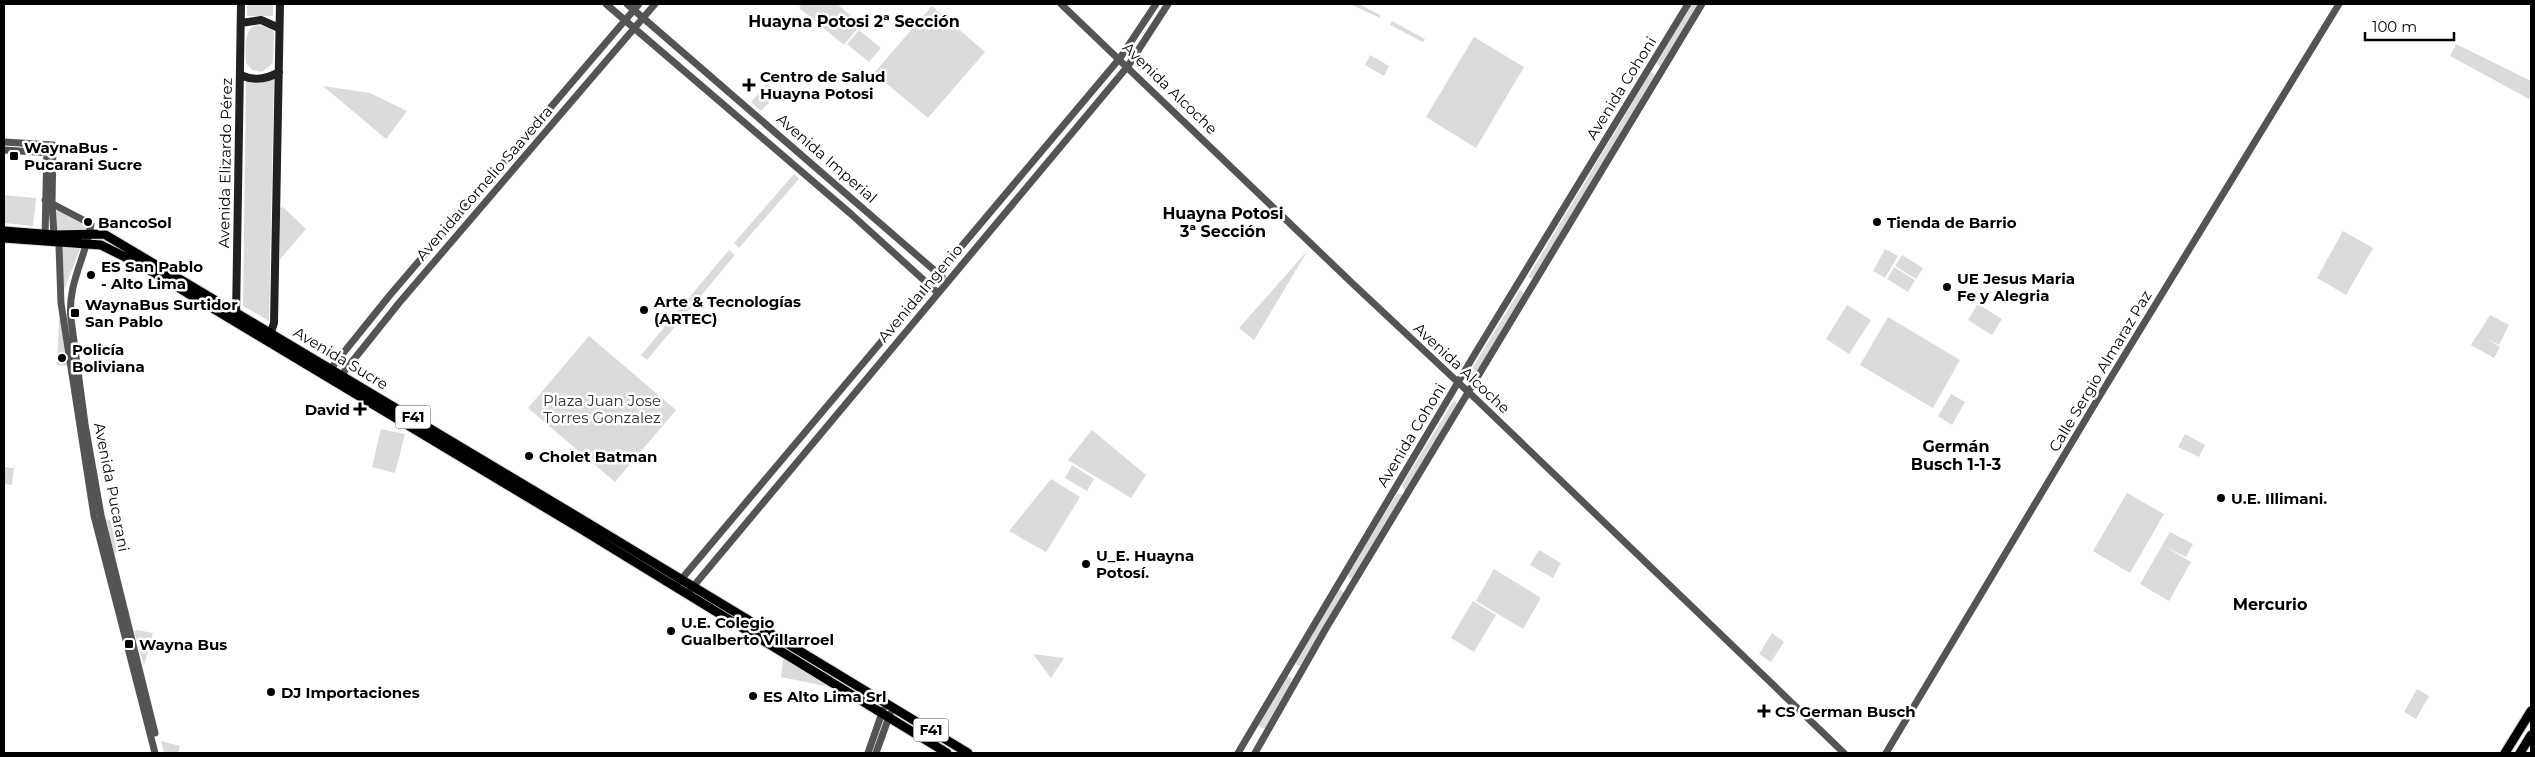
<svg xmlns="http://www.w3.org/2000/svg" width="2535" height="757" font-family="Montserrat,sans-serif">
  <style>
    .green { fill: #dbdbdb }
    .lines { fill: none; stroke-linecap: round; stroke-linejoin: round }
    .primary-casing { stroke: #dbdbdb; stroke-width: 11 }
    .tertiary { stroke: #545454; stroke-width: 7 }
    .secondary { stroke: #212121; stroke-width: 8 }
    .primary { stroke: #000; stroke-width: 9 }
    .poi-dot { fill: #000; stroke: #fff; stroke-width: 2 }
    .labels { text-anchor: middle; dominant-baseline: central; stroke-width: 5; stroke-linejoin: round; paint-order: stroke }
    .shield { fill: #fff; stroke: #4c4c4c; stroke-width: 1 }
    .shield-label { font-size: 14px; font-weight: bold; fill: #000 }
    .poi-label { font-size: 15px; font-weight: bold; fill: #000; stroke: #fff; text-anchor: start }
    .street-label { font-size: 15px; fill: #000; stroke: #fff }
    .park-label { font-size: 15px; fill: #323232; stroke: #fff }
    .neighbourhood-label { font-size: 16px; font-weight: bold; fill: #000; stroke: #fff }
  </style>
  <rect width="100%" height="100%" fill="#fff"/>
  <!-- green -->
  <path class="green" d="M 247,4 L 273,4 L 273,16 L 247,16 Z
    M 802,4 L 837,4 L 861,24 L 844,45 L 799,8 Z
    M 1350,4 L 1359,4 L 1380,15 L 1380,18 Z
    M 1692,4 L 1699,4 L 1661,67 L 1656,63 Z
    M 932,6 L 985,52 L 928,118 L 874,73 Z
    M 1392,21 L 1425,39 L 1423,42 L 1390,25 Z
    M 257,25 L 271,28 L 274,34 L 273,63 L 262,72 L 252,70 L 246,63 C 246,50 242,29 257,25 Z
    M 859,30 L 881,48 L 869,62 L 847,44 Z
    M 1474,37 L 1524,67 L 1476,148 L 1426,117 Z
    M 2456,44 L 2531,81 L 2531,100 L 2450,56 Z
    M 1370,55 L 1389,66 L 1384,76 L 1365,65 Z
    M 1651,72 L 1655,75 L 1533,279 L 1528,277 Z
    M 246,79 L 258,83 L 274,79 L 269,321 L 243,306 Z
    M 767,84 L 777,94 L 761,111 L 751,102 Z
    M 323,86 L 370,93 L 407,111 L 386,139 Z
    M 794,174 L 799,179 L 739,248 L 734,243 Z
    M 4,195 L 36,198 L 33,226 L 4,223 Z
    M 283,207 L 306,229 L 280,259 L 280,208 Z
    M 59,209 L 86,225 L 86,230 L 56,230 L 55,212 Z
    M 2343,231 L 2373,248 L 2346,295 L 2317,278 Z
    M 65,246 L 80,249 L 62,295 L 63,247 Z
    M 1885,249 L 1898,256 L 1885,278 L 1873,271 Z
    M 729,250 L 735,255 L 647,360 L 641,355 Z
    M 1308,250 L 1254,340 L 1239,328 Z
    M 1902,255 L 1923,268 L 1916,279 L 1895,266 Z
    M 1894,267 L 1915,280 L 1908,292 L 1887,279 Z
    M 1520,290 L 1524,293 L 1473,378 L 1468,375 Z
    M 1978,304 L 2002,319 L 1992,335 L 1968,320 Z
    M 1847,305 L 1871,320 L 1849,354 L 1826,339 Z
    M 2490,315 L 2509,325 L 2499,345 L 2486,338 L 2500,347 L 2494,358 L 2471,345 Z
    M 1888,317 L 1960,360 L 1933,408 L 1860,365 Z
    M 59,319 L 61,320 L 68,366 L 57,365 Z
    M 589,336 L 676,410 L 615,482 L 528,408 Z
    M 1951,394 L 1965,402 L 1952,425 L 1938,416 Z
    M 1454,400 L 1458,405 L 1406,490 L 1404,490 L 1402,485 Z
    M 381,429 L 405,434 L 395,473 L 372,467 Z
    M 1092,430 L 1146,475 L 1131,498 L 1068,460 Z
    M 2185,434 L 2205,445 L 2199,457 L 2178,447 Z
    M 1072,465 L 1094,479 L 1087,491 L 1065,478 Z
    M 4,467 L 14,468 L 12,485 L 4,484 Z
    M 1051,479 L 1080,497 L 1046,552 L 1009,531 Z
    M 2127,493 L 2164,514 L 2130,573 L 2093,551 Z
    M 1397,494 L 1401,494 L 1403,497 L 1353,578 L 1350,579 L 1347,574 Z
    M 106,519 L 123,524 L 115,554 L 114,553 Z
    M 2170,532 L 2193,544 L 2186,557 L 2164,546 L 2191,562 L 2169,601 L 2140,584 Z
    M 1539,550 L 1561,563 L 1553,578 L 1530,565 Z
    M 1494,569 L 1541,598 L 1523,629 L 1476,601 Z
    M 1337,589 L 1340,589 L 1344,593 L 1300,666 L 1298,666 L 1294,662 Z
    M 1473,601 L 1496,615 L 1474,652 L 1451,638 Z
    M 137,630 L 153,633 L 144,666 L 134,631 Z
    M 1772,633 L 1784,642 L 1771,662 L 1759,654 Z
    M 1033,654 L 1064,658 L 1051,678 Z
    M 786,659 L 825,684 L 825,686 L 781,677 L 783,660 Z
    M 1286,676 L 1291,678 L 1291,683 L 1265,728 L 1261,728 L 1258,724 Z
    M 2417,689 L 2429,696 L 2416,719 L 2404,712 Z
    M 161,741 L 180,746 L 178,753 L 164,753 Z"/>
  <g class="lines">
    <defs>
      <path id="primary" d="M 4,231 L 54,235 L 104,234 L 588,523 L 968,753
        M 4,238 L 101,245 L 139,264 L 581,529 L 947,753
        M 2505,753 L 2531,711
        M 2520,753 L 2531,735"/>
    </defs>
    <!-- primary casing -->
    <use href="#primary" class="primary-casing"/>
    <!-- tertiary -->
    <path class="tertiary" d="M 606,4 L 851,214 L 938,293
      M 627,4 L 942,277
      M 1061,4 L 1352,283 L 1478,401 L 1844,753
      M 4,142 L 53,145 L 52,204 L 54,235 L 59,246 L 61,303 L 94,516 L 155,753
      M 4,150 L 51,153
      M 45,200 L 91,224 C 86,257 67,284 71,319 L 85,424 L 101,515 L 155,733
      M 45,237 L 47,145
      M 328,372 L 390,295 L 639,4
      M 339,378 L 399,303 L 655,4
      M 679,582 L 1120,58 L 1156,4
      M 687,594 L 1128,66 L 1168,4
      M 868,753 L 883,710
      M 876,753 L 890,714
      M 1238,753 L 1476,352 L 1688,4
      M 1255,753 L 1325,630 L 1702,4
      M 1886,753 L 2099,397 L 2339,4"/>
    <!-- secondary -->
    <path class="secondary" d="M 241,23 L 261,20 L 279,28
      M 240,75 C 254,81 266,80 279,72
      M 236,317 L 241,4
      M 269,338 L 274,323 L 280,4"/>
    <!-- primary -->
    <use href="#primary" class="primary"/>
  </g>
  <!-- markers -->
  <g class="poi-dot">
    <path d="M746.5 77.5h5v5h5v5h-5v5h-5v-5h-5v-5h5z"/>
    <rect x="9" y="151" width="10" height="10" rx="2.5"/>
    <circle cx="88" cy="222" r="5"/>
    <circle cx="1877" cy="222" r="5"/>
    <circle cx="91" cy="275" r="5"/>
    <circle cx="1947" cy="287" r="5"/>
    <circle cx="644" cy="310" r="5"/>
    <rect x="70" y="308" width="10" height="10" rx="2.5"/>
    <circle cx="62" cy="358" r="5"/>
    <path d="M357.5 401.5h5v5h5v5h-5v5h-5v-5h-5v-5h5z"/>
    <circle cx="529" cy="456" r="5"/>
    <circle cx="2221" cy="498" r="5"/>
    <circle cx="1086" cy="564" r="5"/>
    <circle cx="671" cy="631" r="5"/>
    <rect x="124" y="639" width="10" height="10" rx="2.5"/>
    <circle cx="271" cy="692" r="5"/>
    <circle cx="753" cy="696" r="5"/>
    <path d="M1761.5 703.5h5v5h5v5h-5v5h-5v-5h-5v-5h5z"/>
  </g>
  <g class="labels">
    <!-- shield labels -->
    <g class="shield">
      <rect x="395.5" y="405.5" width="35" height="23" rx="4"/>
      <rect x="913.5" y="718.5" width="35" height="23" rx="4"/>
    </g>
    <g class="shield-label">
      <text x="413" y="417">F41</text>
      <text x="931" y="730">F41</text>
    </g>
    <!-- poi labels -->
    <g class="poi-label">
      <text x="760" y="76">Centro de Salud<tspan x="760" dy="17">Huayna Potosi</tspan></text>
      <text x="24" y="147">WaynaBus -<tspan x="24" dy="17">Pucarani Sucre</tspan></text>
      <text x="98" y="222">BancoSol</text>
      <text x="1887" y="222">Tienda de Barrio</text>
      <text x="101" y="266">ES San Pablo<tspan x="101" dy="17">- Alto Lima</tspan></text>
      <text x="1957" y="278">UE Jesus Maria<tspan x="1957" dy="17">Fe y Alegria</tspan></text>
      <text x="654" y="301">Arte &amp; Tecnologías<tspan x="654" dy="17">(ARTEC)</tspan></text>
      <text x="85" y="304">WaynaBus Surtidor<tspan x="85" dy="17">San Pablo</tspan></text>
      <text x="72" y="349">Policía<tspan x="72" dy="17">Boliviana</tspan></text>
      <text x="350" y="409" text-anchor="end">David</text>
      <text x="539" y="456">Cholet Batman</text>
      <text x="2231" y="498">U.E. Illimani.</text>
      <text x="1096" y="555">U_E. Huayna<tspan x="1096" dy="17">Potosí.</tspan></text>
      <text x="681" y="622">U.E. Colegio<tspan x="681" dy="17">Gualberto Villarroel</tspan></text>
      <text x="139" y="644">Wayna Bus</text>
      <text x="281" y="692">DJ Importaciones</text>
      <text x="763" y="696">ES Alto Lima Srl</text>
      <text x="1775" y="711">CS German Busch</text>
    </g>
    <!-- street labels -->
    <g class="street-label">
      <text transform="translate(1170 88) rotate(44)">Avenida Alcoche</text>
      <text transform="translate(1621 88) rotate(-58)">Avenida Cohoni</text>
      <text transform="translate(827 158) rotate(41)">Avenida Imperial</text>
      <text transform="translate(225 163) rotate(-89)">Avenida Elizardo Pérez</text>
      <text transform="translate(484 183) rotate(-49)">Avenida Cornelio Saavedra</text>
      <text transform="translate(920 293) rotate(-50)">Avenida Ingenio</text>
      <text transform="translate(341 358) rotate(31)">Avenida Sucre</text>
      <text transform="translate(1462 368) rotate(43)">Avenida Alcoche</text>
      <text transform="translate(2100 371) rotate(-59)">Calle Sergio Almaraz Paz</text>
      <text transform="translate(1411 435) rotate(-59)">Avenida Cohoni</text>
      <text transform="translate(112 487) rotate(79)">Avenida Pucarani</text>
    </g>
    <!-- park labels -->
    <g class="park-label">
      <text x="602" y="400">Plaza Juan Jose<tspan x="602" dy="17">Torres Gonzalez</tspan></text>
    </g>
    <!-- neighbourhood labels -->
    <g class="neighbourhood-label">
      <text x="854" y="21">Huayna Potosi 2ª Sección</text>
      <text x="1223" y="213">Huayna Potosi<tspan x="1223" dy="18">3ª Sección</tspan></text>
      <text x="1956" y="446">Germán<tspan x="1956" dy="18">Busch 1-1-3</tspan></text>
      <text x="2270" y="604">Mercurio</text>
    </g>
  </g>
  <!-- border -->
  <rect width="2535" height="757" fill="none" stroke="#000000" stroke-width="10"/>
  <!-- scale -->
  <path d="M2365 32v8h89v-8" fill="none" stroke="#000000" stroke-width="2.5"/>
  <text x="2372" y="32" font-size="15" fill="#000000" stroke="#ffffff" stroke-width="4" paint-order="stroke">100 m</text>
</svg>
